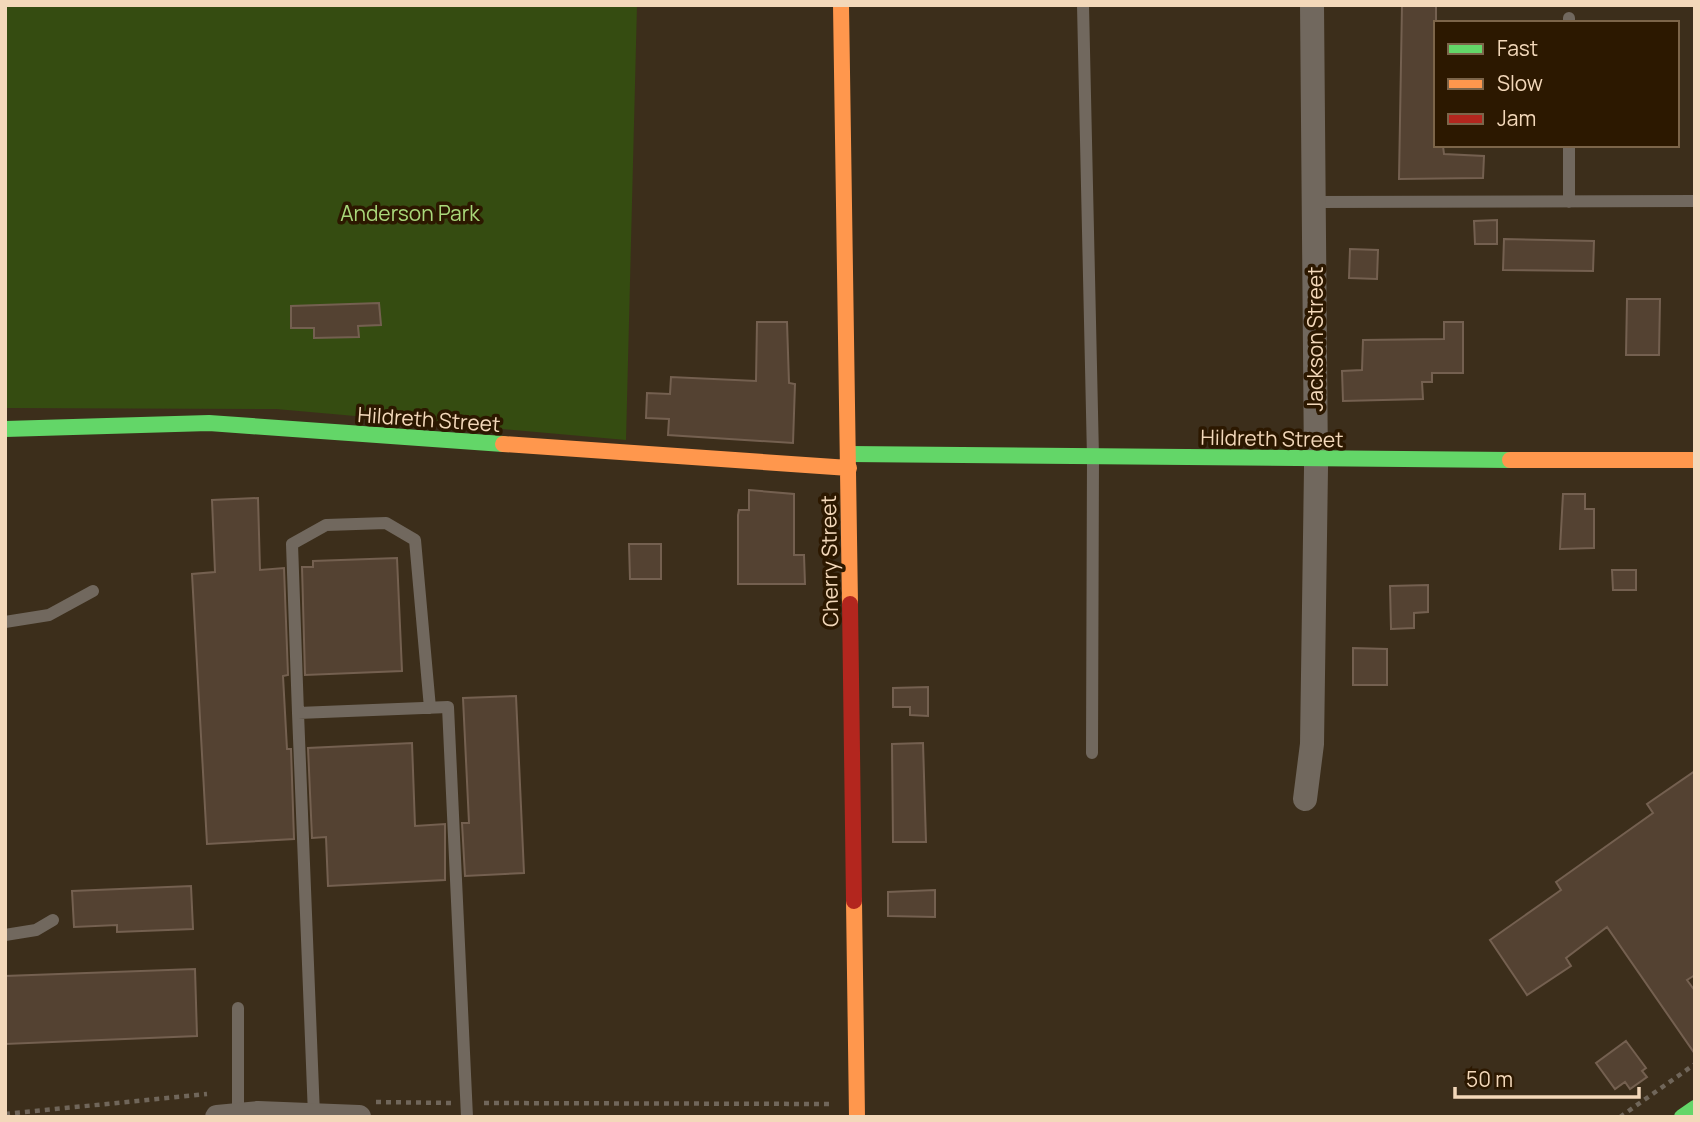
<svg xmlns="http://www.w3.org/2000/svg" width="1700" height="1122" font-family="Manrope,sans-serif">
  <style>
    .green { fill: #354c11 }
    .building { fill: #544232; stroke: #746050; stroke-width: 2 }
    .lines { fill: none; stroke-linecap: round; stroke-linejoin: round }
    .path { stroke: #70665a; stroke-width: 4.5; stroke-dasharray: 5 5; stroke-linecap: butt }
    .lane { stroke: #71685e; stroke-width: 12 }
    .street { stroke: #71685e; stroke-width: 24 }
    .fast { stroke: #63d668; stroke-width: 16 }
    .slow { stroke: #ff974d; stroke-width: 16 }
    .jam { stroke: #b3261e; stroke-width: 16 }
    .labels { text-anchor: middle; dominant-baseline: central; stroke-width: 7; stroke-linejoin: round; paint-order: stroke }
    .park-label { font-size: 21px; fill: #a9d87a; stroke: #2c1800 }
    .street-label { font-size: 21px; fill: #f3d8ba; stroke: #2c1800 }
  </style>
  <rect width="100%" height="100%" fill="#3c2e1b"/>
  <!-- green -->
  <path class="green" d="M 5,5 L 637,5 L 626,440 L 276,409 L 5,408 Z"/>
  <!-- building -->
  <path class="building" d="M 1402,5 L 1436,5 L 1436,146 L 1443,146 L 1444,154 L 1484,156 L 1483,178 L 1399,179 Z
    M 1497,220 L 1497,244 L 1475,244 L 1474,221 Z
    M 1504,239 L 1594,241 L 1593,271 L 1503,270 Z
    M 1350,249 L 1378,250 L 1377,279 L 1349,278 Z
    M 1627,299 L 1660,299 L 1659,355 L 1626,355 Z
    M 379,303 L 381,325 L 358,326 L 359,337 L 314,338 L 314,328 L 291,328 L 291,306 Z
    M 757,322 L 787,322 L 789,383 L 795,384 L 793,443 L 668,435 L 669,419 L 646,418 L 647,393 L 670,394 L 671,377 L 756,381 Z
    M 1444,322 L 1463,322 L 1463,373 L 1432,373 L 1432,382 L 1422,382 L 1423,399 L 1343,401 L 1342,371 L 1362,370 L 1363,340 L 1444,339 Z
    M 749,490 L 794,494 L 794,555 L 804,555 L 805,584 L 738,584 L 738,515 L 739,510 L 749,510 Z
    M 1563,494 L 1585,494 L 1585,509 L 1594,509 L 1594,548 L 1560,549 Z
    M 258,498 L 260,570 L 284,568 L 288,675 L 283,676 L 287,749 L 291,749 L 294,839 L 207,844 L 192,574 L 215,572 L 212,500 Z
    M 629,544 L 661,544 L 661,579 L 630,579 Z
    M 397,558 L 402,671 L 305,675 L 302,567 L 313,567 L 313,561 Z
    M 1612,570 L 1636,570 L 1636,590 L 1613,590 Z
    M 1428,585 L 1428,612 L 1414,613 L 1414,628 L 1391,629 L 1390,586 Z
    M 1353,648 L 1387,649 L 1387,685 L 1353,685 Z
    M 928,687 L 928,716 L 910,715 L 910,707 L 893,707 L 893,688 Z
    M 516,696 L 524,873 L 465,876 L 462,823 L 469,823 L 463,698 Z
    M 412,743 L 415,826 L 445,824 L 445,880 L 328,886 L 326,837 L 312,838 L 308,748 Z
    M 923,743 L 926,842 L 893,842 L 892,744 Z
    M 1695,771 L 1695,975 L 1687,980 L 1695,991 L 1695,1054 L 1607,927 L 1566,958 L 1571,966 L 1527,995 L 1490,940 L 1561,890 L 1556,882 L 1653,813 L 1647,804 Z
    M 191,886 L 193,929 L 117,932 L 117,925 L 74,927 L 72,891 Z
    M 935,890 L 935,917 L 888,916 L 888,892 Z
    M 195,969 L 197,1036 L 5,1044 L 5,976 Z
    M 1626,1041 L 1646,1068 L 1642,1071 L 1647,1077 L 1630,1089 L 1625,1082 L 1615,1089 L 1596,1063 Z"/>
  <g class="lines">
    <!-- path -->
    <path class="path" d="M 376,1102 L 451,1103
      M 484,1103 L 829,1104
      M 5,1114 L 207,1094
      M 1620,1117 L 1695,1064"/>
    <!-- lane -->
    <path class="lane" d="M 1083,5 L 1093,457 L 1092,753
      M 1569,23 L 1569,18
      M 1315,202 L 1695,201
      M 1569,202 L 1569,145
      M 5,622 L 49,615 L 93,591
      M 298,713 L 292,544 L 326,525 L 386,523 L 415,540 L 430,708
      M 5,935 L 36,930 L 53,920
      M 238,1008 L 238,1115
      M 314,1115 L 298,713 L 448,707 L 467,1117"/>
    <!-- street -->
    <path class="street" d="M 1305,799 L 1312,744 L 1316,468 L 1312,5
      M 217,1117 L 258,1113 L 359,1117"/>
    <!-- fast -->
    <path class="fast" d="M 5,429 L 209,423 L 503,444
      M 849,454 L 1510,460
      M 1682,1117 L 1695,1108"/>
    <!-- slow -->
    <path class="slow" d="M 841,5 L 850,604
      M 503,444 L 849,468
      M 1510,460 L 1695,460
      M 854,901 L 857,1117"/>
    <!-- jam -->
    <path class="jam" d="M 850,604 L 854,901"/>
  </g>
  <g class="labels">
    <!-- park labels -->
    <g class="park-label">
      <text x="410" y="213">Anderson Park</text>
    </g>
    <!-- street labels -->
    <g class="street-label">
      <text transform="translate(1315 339) rotate(-90)">Jackson Street</text>
      <text transform="translate(429 419) rotate(4)">Hildreth Street</text>
      <text transform="translate(1272 438) rotate(1)">Hildreth Street</text>
      <text transform="translate(829 561) rotate(-91)">Cherry Street</text>
    </g>
  </g>
  <!-- border -->
  <rect width="1700" height="1122" fill="none" stroke="#f3d8ba" stroke-width="14"/>
  <!-- legend -->
  <rect x="1434" y="21" width="245" height="126" fill="#2c1800" stroke="#7c654a" stroke-width="2"/>
  <rect x="1448" y="44" width="35" height="10" fill="#63d668" stroke="#7c654a" stroke-width="2"/>
  <text x="1497" y="56" font-size="21" fill="#f3d8ba">Fast</text>
  <rect x="1448" y="79" width="35" height="10" fill="#ff974d" stroke="#7c654a" stroke-width="2"/>
  <text x="1497" y="91" font-size="21" fill="#f3d8ba">Slow</text>
  <rect x="1448" y="114" width="35" height="10" fill="#b3261e" stroke="#7c654a" stroke-width="2"/>
  <text x="1497" y="126" font-size="21" fill="#f3d8ba">Jam</text>
  <!-- scale -->
  <path d="M1455 1087v10h184v-10" fill="none" stroke="#f3d8ba" stroke-width="3.5"/>
  <text x="1466" y="1087" font-size="21" fill="#f3d8ba" stroke="#2c1800" stroke-width="5" paint-order="stroke">50 m</text>
</svg>
